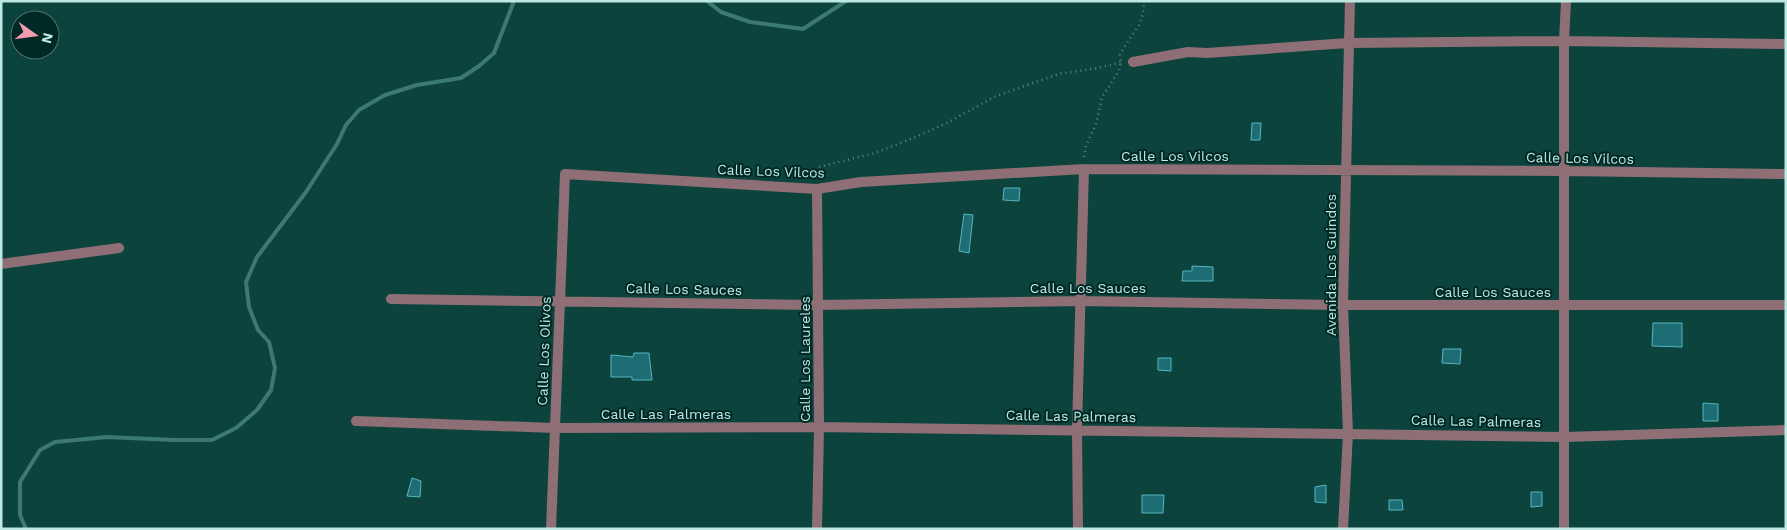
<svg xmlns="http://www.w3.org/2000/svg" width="1787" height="530" font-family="'Work Sans',sans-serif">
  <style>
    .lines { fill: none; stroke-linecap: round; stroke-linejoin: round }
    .stream { stroke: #3c7971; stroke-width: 4 }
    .building { fill: #1e6d75; stroke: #54b6c1 }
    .path { stroke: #568982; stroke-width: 2.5; stroke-dasharray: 1 4; stroke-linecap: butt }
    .minor { stroke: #8f6f76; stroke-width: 10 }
    .labels { text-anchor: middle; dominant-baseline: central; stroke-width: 4; stroke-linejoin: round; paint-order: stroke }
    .street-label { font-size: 14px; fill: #bde9e2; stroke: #002824 }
  </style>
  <rect width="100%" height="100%" fill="#0c433d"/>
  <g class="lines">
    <!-- stream -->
    <path class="stream" d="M 707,1 L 721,12 L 750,22 L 803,29 L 846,1
      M 26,529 L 20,515 L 20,482 L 40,450 L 55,442 L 107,437 L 174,440 L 212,440 L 236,428 L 257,410 L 271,390 L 275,368 L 269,342 L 258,330 L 249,307 L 246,282 L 257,257 L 306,192 L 337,144 L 346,125 L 359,110 L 385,95 L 417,85 L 461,78 L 479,66 L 494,53 L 514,1"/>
  </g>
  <!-- building -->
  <path class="building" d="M 1252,123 L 1261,123 L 1260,140 L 1251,140 Z
    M 1004,188 L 1020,188 L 1019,201 L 1003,200 Z
    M 964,214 L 973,215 L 969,253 L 959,251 Z
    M 1192,266 L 1213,267 L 1213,281 L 1182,281 L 1183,271 L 1192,271 Z
    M 1653,323 L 1682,323 L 1682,347 L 1652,346 Z
    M 1443,349 L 1461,349 L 1460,364 L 1442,363 Z
    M 634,353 L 649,353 L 652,380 L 632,380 L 632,377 L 611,377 L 611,355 L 633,357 Z
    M 1158,358 L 1171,358 L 1171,371 L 1158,370 Z
    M 1703,403 L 1718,404 L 1718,421 L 1703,421 Z
    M 412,478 L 421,481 L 420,497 L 407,496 Z
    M 1326,485 L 1326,503 L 1315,502 L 1315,487 Z
    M 1531,492 L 1542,492 L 1542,506 L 1531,507 Z
    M 1142,495 L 1164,495 L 1163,513 L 1142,513 Z
    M 1389,500 L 1402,500 L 1403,510 L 1389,510 Z"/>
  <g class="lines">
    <!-- path -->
    <path class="path" d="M 1084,157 L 1086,146 L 1096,124 L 1102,97 L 1119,71 L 1121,62 L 1120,55 L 1123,49 L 1139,25 L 1143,14 L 1144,1
      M 819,177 L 819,167 L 875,153 L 911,139 L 947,123 L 994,97 L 1027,85 L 1059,74 L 1098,68 L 1122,62"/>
    <!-- minor -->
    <path class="minor" d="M 1133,62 L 1188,52 L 1207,53 L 1348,43 L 1564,41 L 1786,44
      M 1,264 L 119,248
      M 391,299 L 818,305 L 1080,301 L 1343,305 L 1786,305
      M 356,421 L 555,428 L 819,427 L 1565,437 L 1786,430
      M 551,529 L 565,174 L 817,189 L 861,182 L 1084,169 L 1565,171 L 1786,174
      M 817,529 L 819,427 L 817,189
      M 1078,529 L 1077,430 L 1084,169
      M 1343,529 L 1348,433 L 1343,305 L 1350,1
      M 1564,529 L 1564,41 L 1566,1"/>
  </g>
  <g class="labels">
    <!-- street labels -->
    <g class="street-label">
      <text x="1175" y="156">Calle Los Vilcos</text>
      <text transform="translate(1580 158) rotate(1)">Calle Los Vilcos</text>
      <text transform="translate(771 171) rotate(2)">Calle Los Vilcos</text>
      <text transform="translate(1331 265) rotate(-90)">Avenida Los Guindos</text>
      <text x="1088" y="288">Calle Los Sauces</text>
      <text transform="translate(684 289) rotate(1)">Calle Los Sauces</text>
      <text x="1493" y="292">Calle Los Sauces</text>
      <text transform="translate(544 351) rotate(-88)">Calle Los Olivos</text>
      <text transform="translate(805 359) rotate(-90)">Calle Los Laureles</text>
      <text x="666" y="414">Calle Las Palmeras</text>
      <text transform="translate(1071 416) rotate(1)">Calle Las Palmeras</text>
      <text transform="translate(1476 421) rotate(1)">Calle Las Palmeras</text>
    </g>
  </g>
  <!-- border -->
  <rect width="1787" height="530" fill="none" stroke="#bde9e2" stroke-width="5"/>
  <!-- north arrow -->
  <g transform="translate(35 35) rotate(104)"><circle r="24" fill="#002824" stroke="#4c7570"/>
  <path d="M0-4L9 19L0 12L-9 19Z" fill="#f29aae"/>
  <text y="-8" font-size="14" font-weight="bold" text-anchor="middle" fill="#bde9e2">N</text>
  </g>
</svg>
